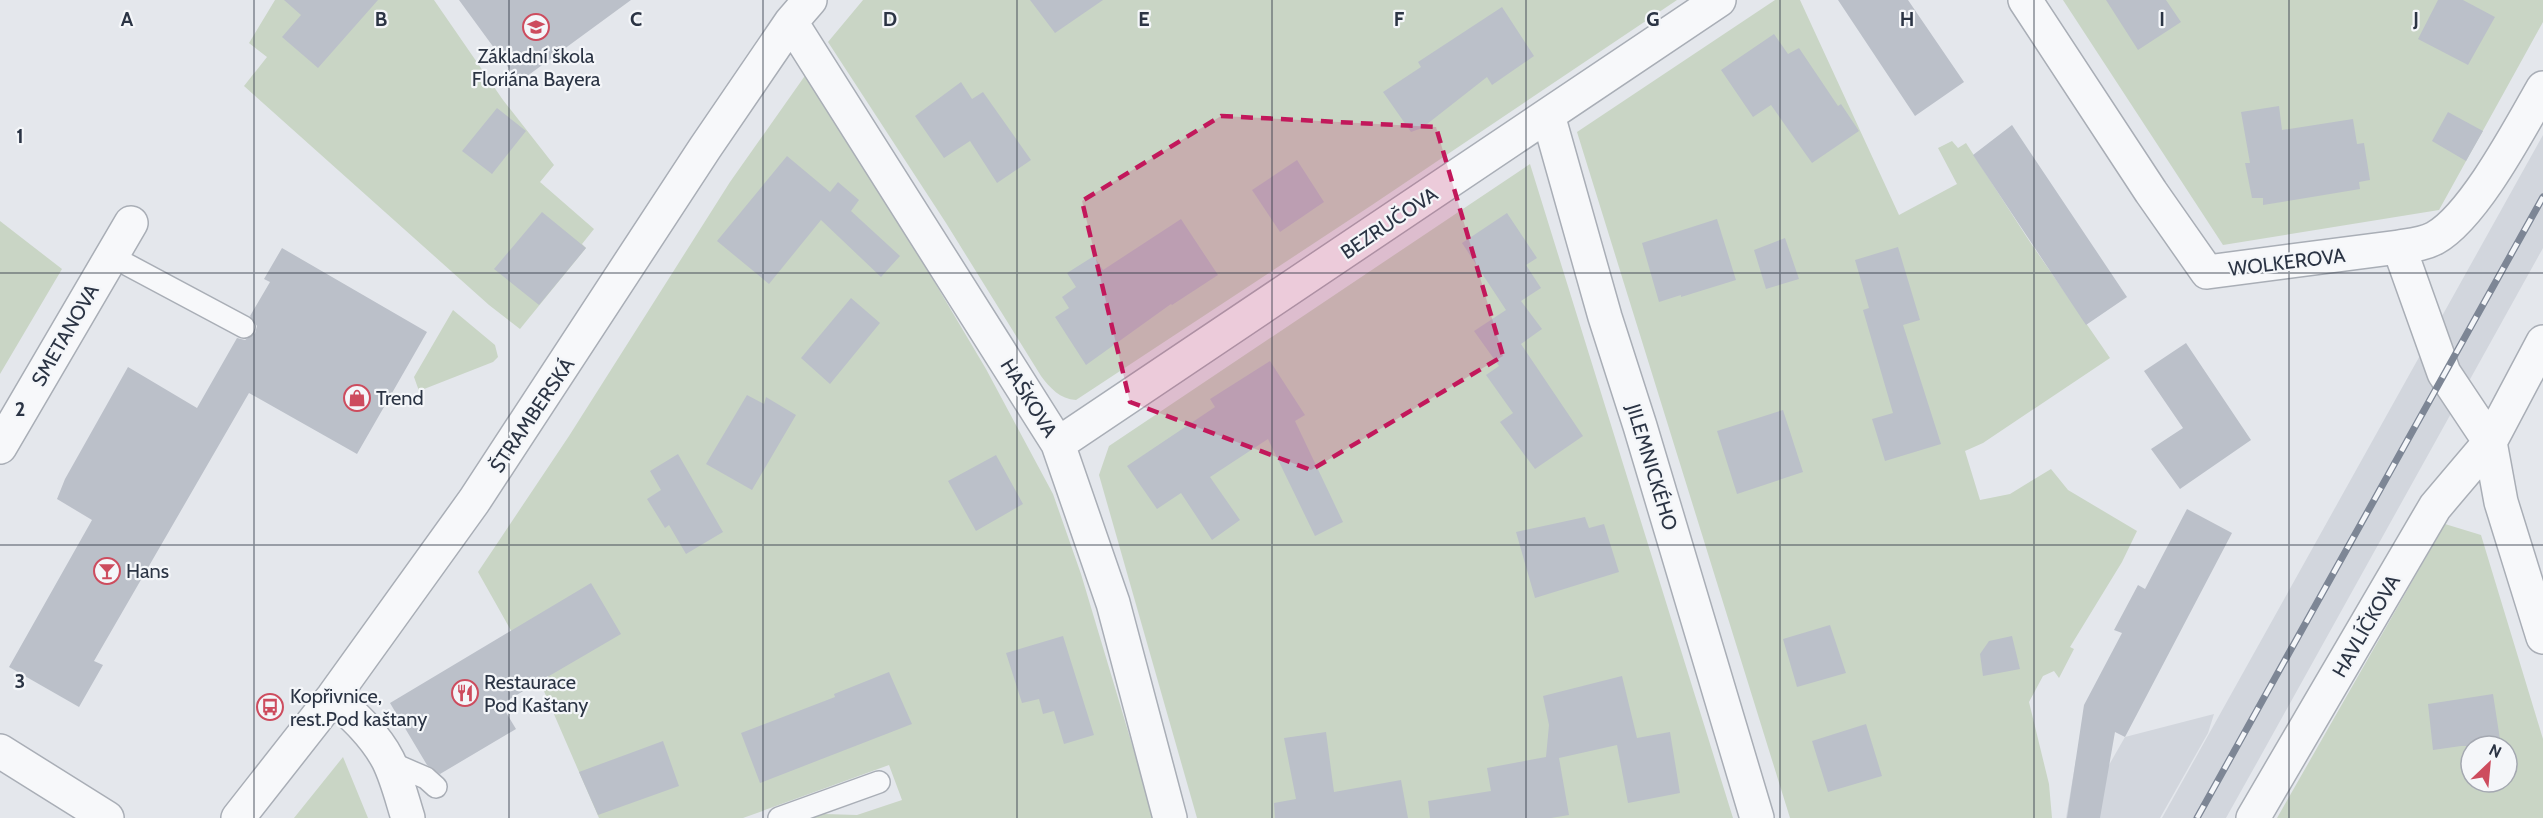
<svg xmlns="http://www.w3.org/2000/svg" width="2543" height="818" font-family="Cabin,sans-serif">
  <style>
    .built { fill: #d2d6dd }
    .green { fill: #c9d5c5; fill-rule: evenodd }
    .building { fill: #bbc0c9 }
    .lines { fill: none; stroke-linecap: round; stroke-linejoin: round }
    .service-casing { stroke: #a9aeb6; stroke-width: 24 }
    .minor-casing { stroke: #a9aeb6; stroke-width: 36 }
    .service { stroke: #f7f8fa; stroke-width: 21 }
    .minor { stroke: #f7f8fa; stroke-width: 33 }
    .rail-casing { stroke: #7d8695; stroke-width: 7 }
    .rail { stroke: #f4f6f9; stroke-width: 4.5; stroke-dasharray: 14; stroke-linecap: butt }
    .marked { fill: #c2185b; fill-opacity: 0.2; stroke: #c2185b; stroke-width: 4.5; stroke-dasharray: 12 8; stroke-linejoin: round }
    .grid { fill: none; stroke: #2b3444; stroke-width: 1.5; stroke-opacity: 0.55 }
    .labels { text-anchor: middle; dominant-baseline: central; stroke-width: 4.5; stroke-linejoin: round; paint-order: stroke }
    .poi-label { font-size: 20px; fill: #2b3444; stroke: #f4f6f9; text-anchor: start }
    .street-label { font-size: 20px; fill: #2b3444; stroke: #f4f6f9 }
    .grid-label { font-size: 20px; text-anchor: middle; font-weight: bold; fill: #2b3444; stroke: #f4f6f9; stroke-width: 4.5; stroke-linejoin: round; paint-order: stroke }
  </style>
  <rect width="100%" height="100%" fill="#e4e7ec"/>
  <!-- built -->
  <path class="built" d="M 2543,135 L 2543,248 L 2259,759 L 2226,818 L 2162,818 Z
    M 2214,714 L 2208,733 L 2160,818 L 2066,818 L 2076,759 L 2109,765 L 2125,737 Z"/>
  <!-- green -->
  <path class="green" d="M 275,0 L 434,0 L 503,100 L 554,165 L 540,182 L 594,229 L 582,244 L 586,248 L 520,329 L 489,305 L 244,86 L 267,57 L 249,43 Z
    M 863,0 L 1677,0 L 1372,205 L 1076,400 C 1060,399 1050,388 1041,376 L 946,223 L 828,42 Z
    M 1775,0 L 1800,0 L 1899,215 L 1957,184 L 1938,148 L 1952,141 L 1958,148 L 1966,143 L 2028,239 L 2110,358 L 1983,443 L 1965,451 L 1980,500 L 2010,494 L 2051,469 L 2068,490 L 2137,531 L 2122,562 L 2070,647 L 2074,649 L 2059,678 L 2054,671 L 2043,676 L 2029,702 L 2049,784 L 2052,818 L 1790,818 L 1577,132 Z
    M 2063,0 L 2543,0 L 2543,22 L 2439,210 L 2223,245 Z
    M 809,70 L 986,369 L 1053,494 L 1081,574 L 1154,818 L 812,818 L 824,814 L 857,815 L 902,800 L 889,765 L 743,818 L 599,818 L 540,682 L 478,572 L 569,436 L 730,182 Z
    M 1530,164 L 1733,818 L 1197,818 L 1099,475 L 1109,446 Z
    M 0,221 L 62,269 L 0,374 Z
    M 453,310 L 495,345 L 498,357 L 493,362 L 419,391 L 414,377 Z
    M 2445,524 L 2481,535 L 2543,739 L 2543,818 L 2277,818 ZM 2471,746 L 2507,746 L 2507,782 L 2471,782 Z
    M 343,757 L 368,818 L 294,818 Z"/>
  <!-- building -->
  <path class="building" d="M 284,0 L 378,0 L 318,68 L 282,37 L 301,15 Z
    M 459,0 L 631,0 L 519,82 Z
    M 1030,0 L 1103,0 L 1055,33 Z
    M 1838,0 L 1908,0 L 1964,82 L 1915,116 Z
    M 2106,0 L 2166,0 L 2181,22 L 2138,50 Z
    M 2438,0 L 2463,0 L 2495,17 L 2468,65 L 2418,39 Z
    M 1502,7 L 1534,56 L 1492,85 L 1487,77 L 1422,128 L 1411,132 L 1383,92 L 1421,67 L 1418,62 Z
    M 1774,34 L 1788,54 L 1799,48 L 1838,106 L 1841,104 L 1859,131 L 1812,163 L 1771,105 L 1753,117 L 1721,70 Z
    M 961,82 L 972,99 L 983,92 L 1031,160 L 997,183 L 970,141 L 944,158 L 915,116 Z
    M 2279,106 L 2282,130 L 2353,119 L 2357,144 L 2364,143 L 2370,180 L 2359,182 L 2360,189 L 2312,197 L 2263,205 L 2263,198 L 2252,198 L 2245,163 L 2250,163 L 2241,112 Z
    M 497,108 L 526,131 L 492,174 L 462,151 Z
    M 2448,112 L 2483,131 L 2466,161 L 2432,141 Z
    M 2012,125 L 2127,297 L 2086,325 L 1973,155 Z
    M 787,156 L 830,192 L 838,182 L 859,200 L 851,211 L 900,256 L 881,277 L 821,220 L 769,284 L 717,241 Z
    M 1297,160 L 1324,202 L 1280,232 L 1252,190 Z
    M 542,212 L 586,248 L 539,305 L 494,269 Z
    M 1507,213 L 1537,258 L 1526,265 L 1541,288 L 1521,301 L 1542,329 L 1521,344 L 1583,436 L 1535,469 L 1500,422 L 1513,413 L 1486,375 L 1499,366 L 1474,331 L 1506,310 L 1462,243 Z
    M 1181,219 L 1218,275 L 1172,305 L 1171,304 L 1086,365 L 1055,317 L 1069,308 L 1062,297 L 1076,287 L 1067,273 L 1094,256 L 1103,270 Z
    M 1717,219 L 1736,280 L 1681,297 L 1681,295 L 1659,302 L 1642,243 Z
    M 1785,238 L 1799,279 L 1766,289 L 1754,250 Z
    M 1898,247 L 1920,320 L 1903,325 L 1941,444 L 1885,461 L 1872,419 L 1893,413 L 1863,310 L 1869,308 L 1855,260 Z
    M 282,248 L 427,332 L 357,454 L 249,393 L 94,661 L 103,665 L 79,707 L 9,667 L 92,520 L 57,499 L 65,479 L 128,367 L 197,408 L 237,338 L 245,340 L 255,333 L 257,326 L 250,316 L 270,282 L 264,279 Z
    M 851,298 L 880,323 L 830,384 L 801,358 Z
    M 2186,343 L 2251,440 L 2180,489 L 2151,449 L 2183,428 L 2144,371 Z
    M 1270,361 L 1305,415 L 1295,421 L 1343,522 L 1315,536 L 1268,439 L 1210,477 L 1240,520 L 1212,540 L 1181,493 L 1157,509 L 1127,466 L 1215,407 L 1210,399 Z
    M 747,395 L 764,404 L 766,397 L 796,415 L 752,490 L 706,464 Z
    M 1783,410 L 1803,472 L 1737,494 L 1717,431 Z
    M 678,454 L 723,532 L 686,554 L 669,525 L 665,528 L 647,499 L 661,490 L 650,471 Z
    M 996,455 L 1023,504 L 976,531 L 948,481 Z
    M 2187,509 L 2232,533 L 2125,737 L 2115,732 L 2100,818 L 2067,818 L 2084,705 L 2122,633 L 2114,630 L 2138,585 L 2145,589 Z
    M 1585,517 L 1589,528 L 1604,524 L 1619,572 L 1535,598 L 1516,532 Z
    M 591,583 L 621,634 L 501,704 L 516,729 L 440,774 L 427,765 L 390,703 Z
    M 1830,625 L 1846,673 L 1797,687 L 1783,639 Z
    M 1063,636 L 1094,735 L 1064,744 L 1054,711 L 1043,714 L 1039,699 L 1022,703 L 1006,653 Z
    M 2012,636 L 2020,669 L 1983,676 L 1980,654 L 1989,641 Z
    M 889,672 L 912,724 L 760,783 L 741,733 L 835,697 L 834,694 Z
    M 1622,676 L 1637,738 L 1670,732 L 1680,793 L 1628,803 L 1617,745 L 1559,758 L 1569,815 L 1551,818 L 1430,818 L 1428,801 L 1491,791 L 1487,768 L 1546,757 L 1549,725 L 1543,696 Z
    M 2493,694 L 2501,746 L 2461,746 L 2433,750 L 2428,704 Z
    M 1866,724 L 1882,776 L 1828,792 L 1812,741 Z
    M 1326,732 L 1334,792 L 1401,780 L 1408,818 L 1275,818 L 1274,803 L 1296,799 L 1284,738 Z
    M 663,741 L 679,786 L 598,815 L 579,772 Z"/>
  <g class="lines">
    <defs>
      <path id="service" d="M 111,256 L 244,327
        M 389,762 L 426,778 L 436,787
        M 779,818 L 879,782"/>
      <path id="minor" d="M 2025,0 L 2151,192 L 2207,272 L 2399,247 C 2412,245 2424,244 2435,238 C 2474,216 2520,128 2543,88
        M 791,22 L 1058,444 L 1113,603 L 1170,818
        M 1548,115 L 1605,317 L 1640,426 L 1757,818
        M 2399,247 L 2444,373 L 2490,442 L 2501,502 L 2543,637
        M 1058,444 L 1719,0
        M 0,447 L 131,223
        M 333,697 C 354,716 375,735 388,760 C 397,778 402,799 408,818
        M 0,751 L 107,818
        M 238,818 L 333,697 L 474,501 L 705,148 L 791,22 L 810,0
        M 2253,818 L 2435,507 L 2490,442 L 2543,342"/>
    </defs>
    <!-- service casing -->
    <use href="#service" class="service-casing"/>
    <!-- minor casing -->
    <use href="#minor" class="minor-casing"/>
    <!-- service -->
    <use href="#service" class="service"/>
    <!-- minor -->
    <use href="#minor" class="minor"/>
    <defs>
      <path id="rail" d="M 2197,818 L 2543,197"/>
    </defs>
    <!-- rail casing -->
    <use href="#rail" class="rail-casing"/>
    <!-- rail -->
    <use href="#rail" class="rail"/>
  </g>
  <!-- marked area -->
  <path class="marked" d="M 1221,116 L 1436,127 L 1503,356 L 1311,470 L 1130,402 L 1082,201 Z"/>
  <!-- grid -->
  <path class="grid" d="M 254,0 L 254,818M 509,0 L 509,818M 763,0 L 763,818M 1017,0 L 1017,818M 1272,0 L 1272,818M 1526,0 L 1526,818M 1780,0 L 1780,818M 2034,0 L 2034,818M 2289,0 L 2289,818M 0,273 L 2543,273M 0,545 L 2543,545"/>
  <!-- icons -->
  <defs>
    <symbol id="school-ring" viewBox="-11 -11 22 22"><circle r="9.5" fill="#f4f6f9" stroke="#cd4c5e" stroke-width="1.5"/><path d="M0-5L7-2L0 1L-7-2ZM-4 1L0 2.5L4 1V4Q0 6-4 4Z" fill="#cd4c5e"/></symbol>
    <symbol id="shop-ring" viewBox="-11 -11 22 22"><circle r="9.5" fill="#f4f6f9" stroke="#cd4c5e" stroke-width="1.5"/><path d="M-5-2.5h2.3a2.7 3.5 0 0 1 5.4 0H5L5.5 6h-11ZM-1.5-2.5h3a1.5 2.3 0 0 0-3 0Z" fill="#cd4c5e"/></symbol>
    <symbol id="bar-ring" viewBox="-11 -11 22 22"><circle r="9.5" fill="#f4f6f9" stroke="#cd4c5e" stroke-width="1.5"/><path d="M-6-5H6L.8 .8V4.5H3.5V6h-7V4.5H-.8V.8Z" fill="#cd4c5e"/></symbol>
    <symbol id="restaurant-ring" viewBox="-11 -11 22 22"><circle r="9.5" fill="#f4f6f9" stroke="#cd4c5e" stroke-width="1.5"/><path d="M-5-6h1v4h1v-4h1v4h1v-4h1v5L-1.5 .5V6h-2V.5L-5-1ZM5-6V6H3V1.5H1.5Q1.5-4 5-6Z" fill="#cd4c5e"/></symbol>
    <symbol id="bus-ring" viewBox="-11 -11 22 22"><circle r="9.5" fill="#f4f6f9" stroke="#cd4c5e" stroke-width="1.5"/><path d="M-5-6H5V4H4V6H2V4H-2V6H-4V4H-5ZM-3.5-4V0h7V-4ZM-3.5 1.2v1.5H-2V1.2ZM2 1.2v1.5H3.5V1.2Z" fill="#cd4c5e"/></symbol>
  </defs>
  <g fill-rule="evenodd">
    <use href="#school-ring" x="521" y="12" width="30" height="30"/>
    <use href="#shop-ring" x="342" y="383" width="30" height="30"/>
    <use href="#bar-ring" x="92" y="556" width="30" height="30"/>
    <use href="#restaurant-ring" x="450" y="678" width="30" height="30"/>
    <use href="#bus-ring" x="255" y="692" width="30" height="30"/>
  </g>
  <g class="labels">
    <!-- poi labels -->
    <g class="poi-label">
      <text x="536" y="56" text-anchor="middle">Základní škola<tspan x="536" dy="23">Floriána Bayera</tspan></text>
      <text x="376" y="398">Trend</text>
      <text x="126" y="571">Hans</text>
      <text x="484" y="682">Restaurace<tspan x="484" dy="23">Pod Kaštany</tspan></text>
      <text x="290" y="696">Kopřivnice,<tspan x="290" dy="23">rest.Pod kaštany</tspan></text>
    </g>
    <!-- street labels -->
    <g class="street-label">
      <text transform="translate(1389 223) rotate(-34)">BEZRUČOVA</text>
      <text transform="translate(2287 262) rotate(-7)">WOLKEROVA</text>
      <text transform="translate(65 335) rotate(-60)">SMETANOVA</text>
      <text transform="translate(1029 398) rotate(58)">HAŠKOVA</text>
      <text transform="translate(532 415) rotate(-56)">ŠTRAMBERSKÁ</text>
      <text transform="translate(1652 467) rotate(73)">JILEMNICKÉHO</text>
      <text transform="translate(2366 626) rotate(-60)">HAVLÍČKOVA</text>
    </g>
  </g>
  <g class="grid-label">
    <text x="127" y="26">A</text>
    <text x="381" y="26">B</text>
    <text x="636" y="26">C</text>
    <text x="890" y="26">D</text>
    <text x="1144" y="26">E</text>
    <text x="1399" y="26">F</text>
    <text x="1653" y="26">G</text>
    <text x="1907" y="26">H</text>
    <text x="2162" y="26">I</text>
    <text x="2416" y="26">J</text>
    <text x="20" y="143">1</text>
    <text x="20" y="416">2</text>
    <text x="20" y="688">3</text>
  </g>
  <!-- north arrow -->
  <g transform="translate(2489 764) rotate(26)"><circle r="28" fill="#f4f6f9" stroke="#a4a8b1" stroke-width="1.5"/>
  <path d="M0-4.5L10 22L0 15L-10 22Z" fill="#cd4c5e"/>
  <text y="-9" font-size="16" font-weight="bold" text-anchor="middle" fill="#2b3444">N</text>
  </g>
</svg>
